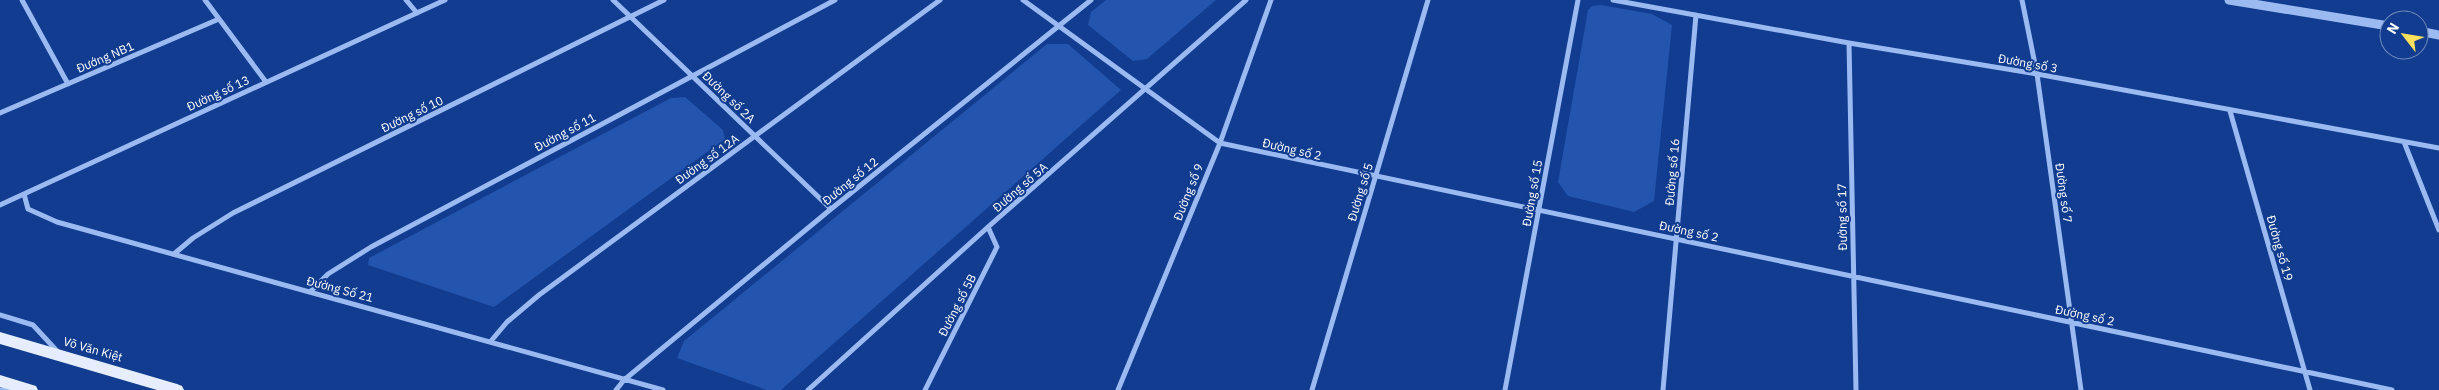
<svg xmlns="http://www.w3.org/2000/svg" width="2439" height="390" font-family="'IBM Plex Sans',sans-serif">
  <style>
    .green { fill: #2354ae }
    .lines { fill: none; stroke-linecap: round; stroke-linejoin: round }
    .minor { stroke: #9bbaf2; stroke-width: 5 }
    .tertiary { stroke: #9bbaf2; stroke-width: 9 }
    .primary { fill: #e6edff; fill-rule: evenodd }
    .labels { text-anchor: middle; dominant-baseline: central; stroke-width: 4; stroke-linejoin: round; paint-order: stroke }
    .street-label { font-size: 12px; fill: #fff; stroke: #113c8f }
  </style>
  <rect width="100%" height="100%" fill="#113c8f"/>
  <!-- green -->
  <path class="green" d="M 1106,0 L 1216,0 L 1147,59 L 1133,61 L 1088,25 L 1091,12 Z
    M 1601,5 L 1652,14 L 1672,25 L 1654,201 L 1634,212 L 1568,196 L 1558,182 L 1588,10 L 1592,6 Z
    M 1047,44 L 1068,44 L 1121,90 L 781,390 L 767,390 L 677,358 L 684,341 Z
    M 685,97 L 723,130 L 725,139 L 494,307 L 368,265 L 369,258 L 671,98 Z"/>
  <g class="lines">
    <!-- minor -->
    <path class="minor" d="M 22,0 L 68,84
      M 205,0 L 266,82
      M 406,0 L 417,13
      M 613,0 L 831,209
      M 1023,0 L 1220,143 L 2392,390
      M 1613,0 L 1849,43 L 2037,74 L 2439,148
      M 2022,0 L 2037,74 L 2081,390
      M 1849,43 L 1856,390
      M 2230,111 L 2310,390
      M 0,113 L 219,19
      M 2404,142 L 2439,230
      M 24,194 L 28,209 L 57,222 L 663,390
      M 0,205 L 445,0
      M 174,254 L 193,238 L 233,213 L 664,0
      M 310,292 L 328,274 L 371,247 L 835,0
      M 0,315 L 33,325 L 57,351
      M 491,341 L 507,322 L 539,295 L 940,0
      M 0,390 L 14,389
      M 616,390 L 624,380 L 831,209 L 1091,0
      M 808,390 L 988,227 L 1246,0
      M 925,390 L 997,247 L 988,227
      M 1118,390 L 1220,143 L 1271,0
      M 1312,390 L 1428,0
      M 1505,390 L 1578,0
      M 1663,390 L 1696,15"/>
    <!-- tertiary -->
    <path class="tertiary" d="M 2229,0 L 2389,26
      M 2419,31 L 2439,35"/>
    <!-- primary -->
    <path class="primary" d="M 0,332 L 177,384 L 182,386 L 184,390 L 157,390 L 0,344 Z
      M 0,375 L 36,386 L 38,390 L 11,390 L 0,387 Z"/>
  </g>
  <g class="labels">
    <!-- street labels -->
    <g class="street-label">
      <text transform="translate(105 57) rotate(-23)">Đướng NB1</text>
      <text transform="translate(2028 63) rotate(10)">Đường số 3</text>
      <text transform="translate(218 93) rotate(-25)">Đường số 13</text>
      <text transform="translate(729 97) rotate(44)">Đường số 2A</text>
      <text transform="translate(412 114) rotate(-26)">Đường số 10</text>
      <text transform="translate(565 132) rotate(-28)">Đường số 11</text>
      <text transform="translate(1292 149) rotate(13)">Đường số 2</text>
      <text transform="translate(707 159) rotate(-36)">Đường số 12A</text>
      <text transform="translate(1672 172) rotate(-85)">Đường số 16</text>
      <text transform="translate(850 181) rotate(-39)">Đường số 12</text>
      <text transform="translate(1020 187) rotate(-41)">Đường số 5A</text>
      <text transform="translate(1188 192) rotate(-68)">Đường số 9</text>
      <text transform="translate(1360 192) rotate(-73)">Đường số 5</text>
      <text transform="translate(1532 193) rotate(-80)">Đường số 15</text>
      <text transform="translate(2064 193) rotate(82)">Đường số 7</text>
      <text transform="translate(1842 217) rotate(-91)">Đường số 17</text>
      <text transform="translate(1689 231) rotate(12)">Đường số 2</text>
      <text transform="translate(2280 248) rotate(74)">Đường số 19</text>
      <text transform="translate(340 289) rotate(15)">Đường Số 21</text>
      <text transform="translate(957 305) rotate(-63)">Đường số 5B</text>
      <text transform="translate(2085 315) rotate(12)">Đường số 2</text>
      <text transform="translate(93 349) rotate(16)">Võ Văn Kiệt</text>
    </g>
  </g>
  <!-- north arrow -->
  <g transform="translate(2404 35) rotate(301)"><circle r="24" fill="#113c8f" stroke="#708abc"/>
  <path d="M0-4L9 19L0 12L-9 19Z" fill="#ffe05c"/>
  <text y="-8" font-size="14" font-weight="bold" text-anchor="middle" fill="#ffffff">N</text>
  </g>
</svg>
